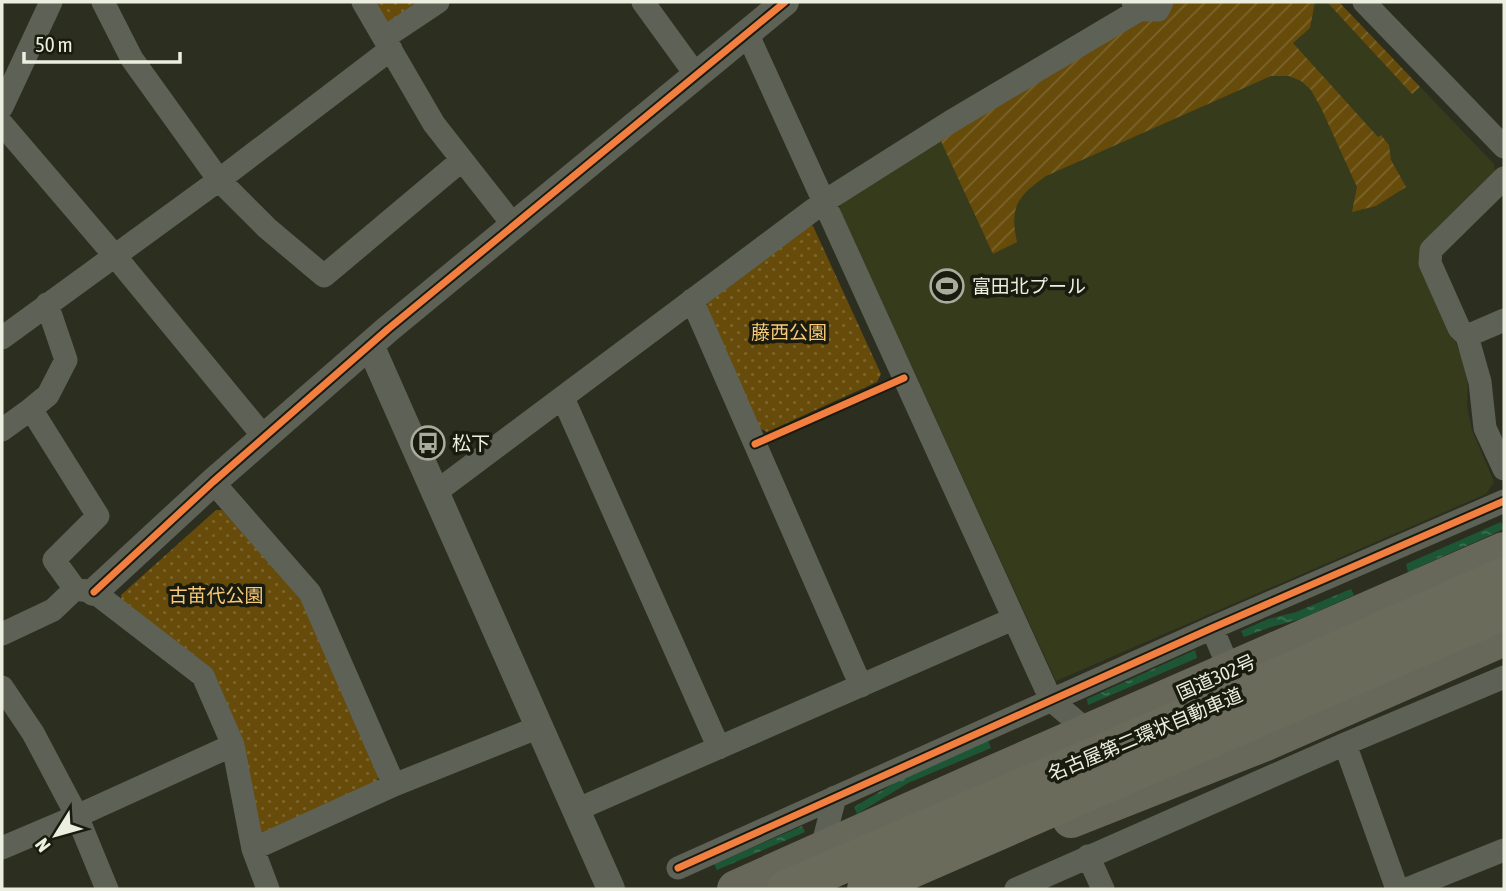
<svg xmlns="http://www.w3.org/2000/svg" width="1506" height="891" font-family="'Asap Condensed','Noto Sans JP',sans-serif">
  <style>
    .built { fill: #363b1c }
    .park { fill: url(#park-dots) }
    .garden { fill: url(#garden-furrows) }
    .water { fill: url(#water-ripples) }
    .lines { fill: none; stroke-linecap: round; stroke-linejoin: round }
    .minor { stroke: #5e6156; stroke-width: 23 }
    .tertiary { stroke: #5e6156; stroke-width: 28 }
    .trunk { stroke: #676859; stroke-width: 38 }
    .motorway { stroke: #6b6b5c; stroke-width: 38 }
    .cycleway-casing { stroke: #191b0f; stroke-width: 11 }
    .cycleway { stroke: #f27e40; stroke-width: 7 }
    .labels { text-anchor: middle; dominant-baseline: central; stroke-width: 7; stroke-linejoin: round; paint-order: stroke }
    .poi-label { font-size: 19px; fill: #ecefdf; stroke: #191b0f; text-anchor: start }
    .park-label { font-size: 19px; fill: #f7c878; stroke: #191b0f }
    .street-label { font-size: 19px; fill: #ecefdf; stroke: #191b0f }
  </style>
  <defs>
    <pattern id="park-dots" width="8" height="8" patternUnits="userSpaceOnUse" patternTransform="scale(1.75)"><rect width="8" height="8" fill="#664b0a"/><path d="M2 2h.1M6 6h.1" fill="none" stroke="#7c652d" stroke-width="1.8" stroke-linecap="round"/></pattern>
    <pattern id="garden-furrows" width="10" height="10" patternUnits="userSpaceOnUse" patternTransform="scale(1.75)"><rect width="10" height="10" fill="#664b0a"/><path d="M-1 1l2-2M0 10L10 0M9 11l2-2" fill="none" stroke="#7c652d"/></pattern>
    <pattern id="water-ripples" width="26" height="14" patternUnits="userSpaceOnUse" patternTransform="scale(1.75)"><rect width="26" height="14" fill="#1c5635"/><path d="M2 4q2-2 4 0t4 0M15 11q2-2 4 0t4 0" fill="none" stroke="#3d6f52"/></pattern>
  </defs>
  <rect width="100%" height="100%" fill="#2c2f20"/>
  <!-- built -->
  <path class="built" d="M 1169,2 L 1339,2 L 1494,164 L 1496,176 L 1425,268 L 1462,358 L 1468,382 L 1467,406 L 1472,430 L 1494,482 L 1486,494 L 1056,681 L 840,210 L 841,197 Z"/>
  <!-- park -->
  <path class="park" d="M 375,2 L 426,2 L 394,23 L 386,21 Z
    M 807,223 L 813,226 L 881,374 L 877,382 L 767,432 L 759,428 L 707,310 L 707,300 Z
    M 216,510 L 222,510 L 302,596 L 379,776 L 374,788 L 266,834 L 259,831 L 211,670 L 122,604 L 121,595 Z"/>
  <!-- garden -->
  <path class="garden" d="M 1169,2 L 1315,2 L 1310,28 L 1293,43 L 1378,137 L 1381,135 L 1389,145 L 1391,160 L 1406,187 L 1376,206 L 1352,212 L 1357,187 L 1321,108 L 1311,90 L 1301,81 L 1289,76 L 1271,76 L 1046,176 C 1018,196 1009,206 1017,242 L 993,254 L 940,139 Z
    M 1327,2 L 1339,2 L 1420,87 L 1412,94 Z"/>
  <!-- water -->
  <path class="water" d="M 1501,522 L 1504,529 L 1408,572 L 1406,564 Z
    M 1351,589 L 1354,595 L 1301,619 L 1271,627 L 1244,637 L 1241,631 L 1268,619 L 1296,612 Z
    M 1195,650 L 1197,658 L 1088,705 L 1087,699 Z
    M 988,740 L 991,748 L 908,783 L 857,814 L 854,807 L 903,778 Z
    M 802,826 L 805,832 L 717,870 L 714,864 Z"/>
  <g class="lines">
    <!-- minor -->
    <path class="minor" d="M 103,2 L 132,59 L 219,180 L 267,228 L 324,276 L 462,160
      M 363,2 L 434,124 L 514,226
      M 643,2 L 696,75
      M 1364,2 L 1504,147
      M 1139,10 L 1158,10 L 1162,2
      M 747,33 L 1051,700 L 1090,733
      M 384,38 L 438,2
      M 2,107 L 51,2
      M 2,124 L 115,256 L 264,437
      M 692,300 L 861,686
      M 1504,320 L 1467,336 L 1480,382 L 1485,428 L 1504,469
      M 1467,336 L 1459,328 L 1430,263 L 1431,250 L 1504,178
      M 2,338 L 219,180 L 391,49
      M 563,398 L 719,748
      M 31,409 L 48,395 L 66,360 L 47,304
      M 2,430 L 31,409 L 98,516 L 54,560 L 75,589 L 94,592 L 203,676 L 233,745 L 253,849 L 268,889
      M 213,482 L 310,593 L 394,785
      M 436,492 L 825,201 L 950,122 L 1139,10 L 1133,2
      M 1212,628 L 1234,680
      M 2,634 L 53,610 L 75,589
      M 2,687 L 33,733 L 77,816 L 107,889
      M 1345,744 L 1397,889
      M 576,810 L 1013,619
      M 2,848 L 77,816 L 233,745
      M 253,849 L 394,785 L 539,727
      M 821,851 L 835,797
      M 1088,856 L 1103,889
      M 678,868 L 1212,628 L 1504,501
      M 1016,889 L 1345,744 L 1504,677
      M 1407,889 L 1504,850"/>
    <!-- tertiary -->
    <path class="tertiary" d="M 370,345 L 611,889
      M 94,592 L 213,482 L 388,329 L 785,2"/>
    <!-- trunk -->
    <path class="trunk" d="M 1071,819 L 1263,743 L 1504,637
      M 736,889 L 1000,771 L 1504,551"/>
    <!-- motorway -->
    <path class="motorway" d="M 786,889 L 1273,679 L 1504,576
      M 866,889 L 1504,611"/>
    <defs>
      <path id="cycleway" d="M 755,444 L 904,378
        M 94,592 L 213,482 L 388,329 L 785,2
        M 678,868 L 1212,628 L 1504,501"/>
    </defs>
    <!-- cycleway casing -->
    <use href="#cycleway" class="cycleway-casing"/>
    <!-- cycleway -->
    <use href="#cycleway" class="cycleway"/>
  </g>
  <!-- icons -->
  <defs>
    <symbol id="stadium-ring" viewBox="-11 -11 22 22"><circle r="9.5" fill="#191b0f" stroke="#a9ac9c" stroke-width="1.5"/><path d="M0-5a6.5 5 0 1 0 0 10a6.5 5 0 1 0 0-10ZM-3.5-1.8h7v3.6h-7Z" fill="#a9ac9c"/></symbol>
    <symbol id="bus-ring" viewBox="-11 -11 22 22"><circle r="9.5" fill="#191b0f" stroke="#a9ac9c" stroke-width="1.5"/><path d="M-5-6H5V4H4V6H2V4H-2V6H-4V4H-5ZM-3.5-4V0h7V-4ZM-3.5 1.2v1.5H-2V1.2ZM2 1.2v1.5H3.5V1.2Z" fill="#a9ac9c"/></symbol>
  </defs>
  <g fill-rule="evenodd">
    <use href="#stadium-ring" x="928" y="267" width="38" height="38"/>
    <use href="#bus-ring" x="409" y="424" width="38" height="38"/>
  </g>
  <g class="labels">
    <!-- poi labels -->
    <g class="poi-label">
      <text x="972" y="286">富田北プール</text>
      <text x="452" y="443">松下</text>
    </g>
    <!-- park labels -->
    <g class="park-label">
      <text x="789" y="332">藤西公園</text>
      <text x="216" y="595">古苗代公園</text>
    </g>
    <!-- street labels -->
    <g class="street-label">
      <text transform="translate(1216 677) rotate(-24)">国道302号</text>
      <text transform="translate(1145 734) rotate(-23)">名古屋第二環状自動車道</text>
    </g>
  </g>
  <!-- border -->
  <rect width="1506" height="891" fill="none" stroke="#ecefdf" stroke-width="7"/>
  <!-- north arrow -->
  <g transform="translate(56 835) rotate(233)" stroke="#191b0f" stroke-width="5" paint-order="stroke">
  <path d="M0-5L12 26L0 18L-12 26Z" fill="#ecefdf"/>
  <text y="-10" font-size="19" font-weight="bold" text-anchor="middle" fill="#ecefdf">N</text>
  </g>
  <!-- scale -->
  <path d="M24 52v10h156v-10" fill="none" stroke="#ecefdf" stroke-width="3.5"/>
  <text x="35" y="52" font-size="21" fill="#ecefdf" stroke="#191b0f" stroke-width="5" paint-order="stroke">50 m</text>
</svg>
